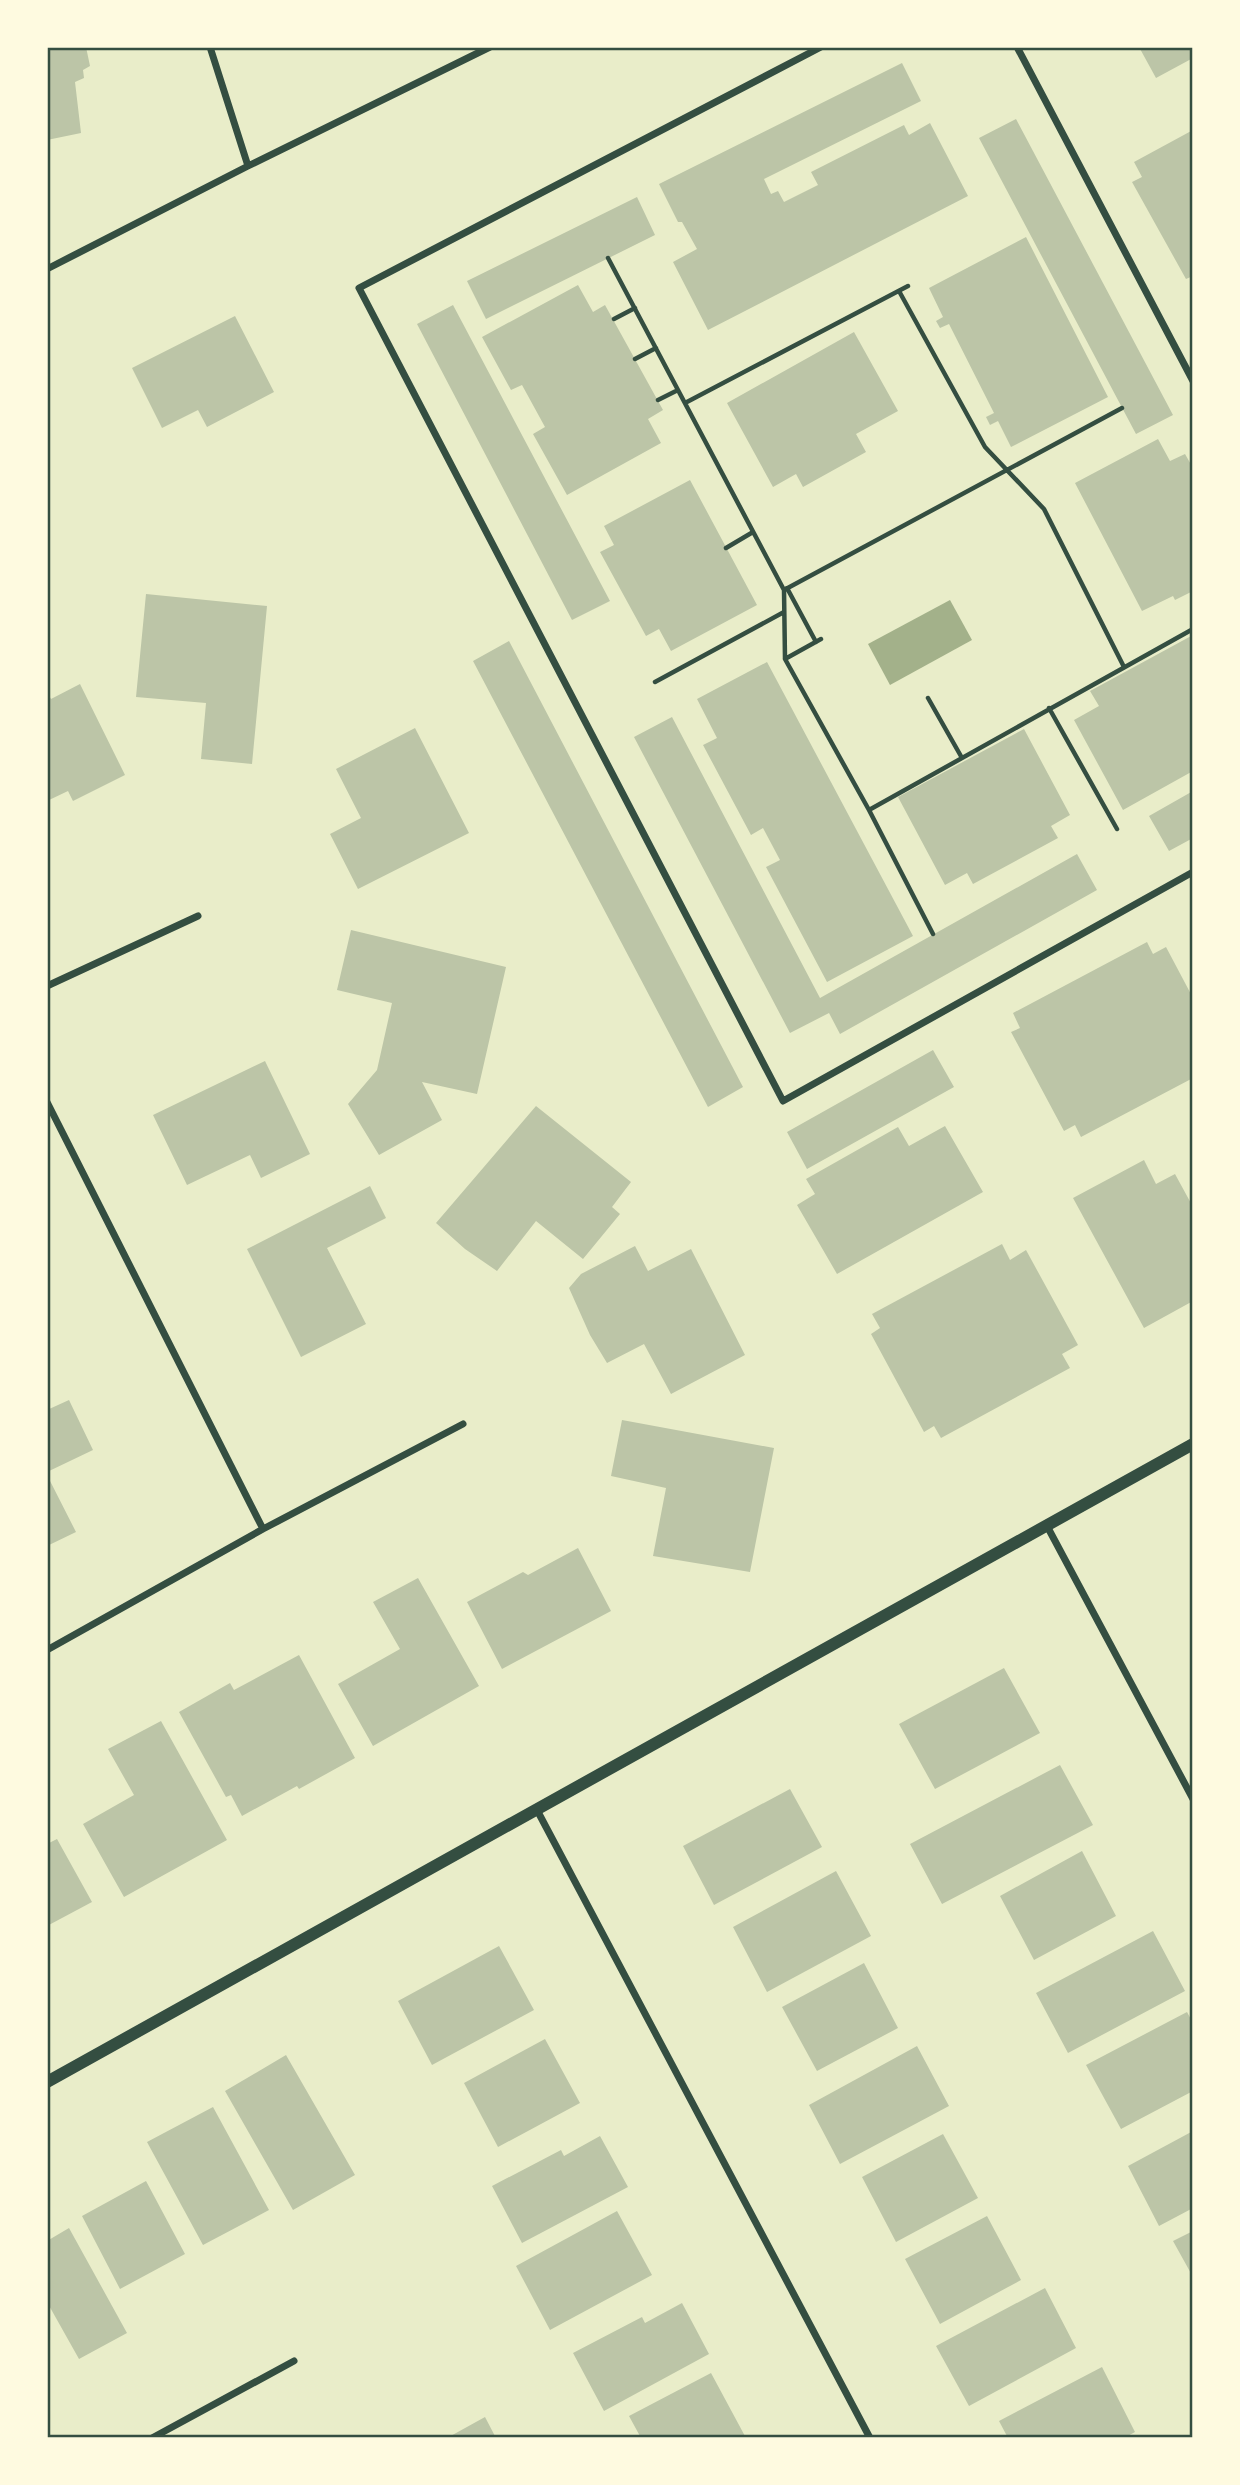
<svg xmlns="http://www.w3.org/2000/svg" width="1240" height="2485" font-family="Georgia,serif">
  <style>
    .water { fill: #a3b18a }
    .building { fill: #bcc5a7 }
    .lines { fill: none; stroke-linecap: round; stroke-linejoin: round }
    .path { stroke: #344e41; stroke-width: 4.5 }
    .minor { stroke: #344e41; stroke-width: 7 }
    .tertiary { stroke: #344e41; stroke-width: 12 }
    .neatline { fill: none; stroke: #344e41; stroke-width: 2.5 }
  </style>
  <rect width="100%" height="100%" fill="#e9edc9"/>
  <!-- water -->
  <path class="water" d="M 950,600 L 972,640 L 890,685 L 868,644 Z"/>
  <!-- building -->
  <path class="building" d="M 47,47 L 86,47 L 90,66 L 83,70 L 84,78 L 75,82 L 81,133 L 47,140 Z
    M 1139,47 L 1193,47 L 1193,58 L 1156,78 Z
    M 902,63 L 921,101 L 764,179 L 771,194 L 778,191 L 784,202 L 818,185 L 811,172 L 904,125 L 909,135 L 930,123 L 968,196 L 708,330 L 673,262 L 697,249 L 682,222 L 678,222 L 659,184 Z
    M 1016,119 L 1173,415 L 1136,434 L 979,138 Z
    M 1193,130 L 1193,276 L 1186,279 L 1132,182 L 1142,177 L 1134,162 Z
    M 637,197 L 655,235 L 486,319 L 467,281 Z
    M 1026,237 L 1108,397 L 1011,447 L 998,421 L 990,425 L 986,417 L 994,413 L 949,324 L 940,328 L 936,321 L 943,317 L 929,288 Z
    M 578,285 L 593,312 L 605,305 L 663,410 L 648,419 L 661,443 L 567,495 L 533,434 L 545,427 L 522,385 L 511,390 L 482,337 Z
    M 453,305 L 610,601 L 572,620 L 417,324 Z
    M 235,316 L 274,392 L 207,427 L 198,410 L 162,428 L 132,368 Z
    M 854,332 L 898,411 L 856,434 L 866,452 L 803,487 L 796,474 L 773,487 L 727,403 Z
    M 1158,439 L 1170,461 L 1185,454 L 1193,468 L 1193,591 L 1175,600 L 1173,596 L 1142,611 L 1075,483 Z
    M 690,480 L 757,605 L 671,651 L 659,629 L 646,636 L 600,552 L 614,545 L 604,526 Z
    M 146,594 L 267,606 L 252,764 L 201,759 L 206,703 L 136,697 Z
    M 1193,635 L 1193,771 L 1123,810 L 1074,720 L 1099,706 L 1090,691 Z
    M 509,641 L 743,1087 L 708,1107 L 473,661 Z
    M 767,662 L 913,936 L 827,982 L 766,867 L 780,860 L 763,828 L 751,835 L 703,745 L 717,738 L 697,699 Z
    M 80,684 L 125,775 L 73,801 L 68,791 L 47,801 L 47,692 L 51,699 Z
    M 672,717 L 820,998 L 1077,854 L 1097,890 L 840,1034 L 829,1013 L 790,1033 L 634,737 Z
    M 415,728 L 469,833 L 358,889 L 330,834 L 361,818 L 336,769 Z
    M 1024,729 L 1070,815 L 1051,826 L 1058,838 L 973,884 L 967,873 L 945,885 L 898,797 Z
    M 1193,791 L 1193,838 L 1169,851 L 1149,816 Z
    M 351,930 L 506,967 L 477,1094 L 422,1082 L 442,1120 L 379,1155 L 348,1104 L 377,1070 L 392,1003 L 337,990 Z
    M 1147,942 L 1153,954 L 1166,947 L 1193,998 L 1193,1078 L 1081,1137 L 1075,1125 L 1064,1131 L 1011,1032 L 1020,1028 L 1013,1013 Z
    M 933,1050 L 954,1087 L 807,1169 L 787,1132 Z
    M 265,1061 L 310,1154 L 261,1178 L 250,1155 L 187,1185 L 153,1115 Z
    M 536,1106 L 631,1182 L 612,1207 L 620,1214 L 583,1259 L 536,1221 L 497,1271 L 465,1249 L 436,1223 Z
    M 945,1126 L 983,1192 L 837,1274 L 797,1205 L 815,1194 L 806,1179 L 898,1127 L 909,1146 Z
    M 1144,1160 L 1156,1184 L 1175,1174 L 1193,1207 L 1193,1301 L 1144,1328 L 1073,1198 Z
    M 370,1186 L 386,1218 L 327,1248 L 366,1324 L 301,1357 L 247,1249 Z
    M 1002,1244 L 1010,1260 L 1026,1250 L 1078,1345 L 1062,1354 L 1070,1368 L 941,1438 L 934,1426 L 924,1432 L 871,1334 L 880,1328 L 872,1314 Z
    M 635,1246 L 648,1271 L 691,1249 L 745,1355 L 671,1394 L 644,1344 L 607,1363 L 590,1335 L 569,1288 L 581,1274 Z
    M 69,1400 L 93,1450 L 47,1472 L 47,1410 Z
    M 622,1420 L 774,1448 L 750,1572 L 653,1556 L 666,1488 L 611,1476 Z
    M 47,1475 L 76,1532 L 47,1546 Z
    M 578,1548 L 611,1611 L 502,1669 L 467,1602 L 523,1572 L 528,1575 Z
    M 418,1578 L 479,1686 L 373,1746 L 338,1684 L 400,1649 L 373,1602 Z
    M 299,1655 L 355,1758 L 299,1789 L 297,1786 L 242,1816 L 231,1795 L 226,1797 L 179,1712 L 230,1683 L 234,1690 Z
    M 1004,1668 L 1040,1733 L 935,1789 L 899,1724 Z
    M 161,1721 L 227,1840 L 124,1897 L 83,1824 L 134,1795 L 108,1749 Z
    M 1060,1765 L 1093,1825 L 942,1904 L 910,1844 Z
    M 790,1789 L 822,1847 L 714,1905 L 683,1846 Z
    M 57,1839 L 92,1902 L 47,1926 L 47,1844 Z
    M 1082,1851 L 1116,1916 L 1034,1960 L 1000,1896 Z
    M 836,1871 L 871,1936 L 767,1992 L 733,1927 Z
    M 1153,1931 L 1185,1991 L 1068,2053 L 1036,1993 Z
    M 499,1946 L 534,2010 L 432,2065 L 398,2001 Z
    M 864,1963 L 898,2028 L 817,2071 L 782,2007 Z
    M 1187,2012 L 1193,2023 L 1193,2091 L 1121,2129 L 1086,2065 Z
    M 545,2039 L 580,2103 L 498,2147 L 464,2083 Z
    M 917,2046 L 949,2106 L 840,2164 L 809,2105 Z
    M 286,2055 L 355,2175 L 293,2210 L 225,2091 Z
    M 213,2107 L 269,2210 L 203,2245 L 147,2142 Z
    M 1193,2131 L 1193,2208 L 1159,2226 L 1128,2166 Z
    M 943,2134 L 978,2198 L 896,2242 L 862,2177 Z
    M 600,2136 L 628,2187 L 522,2243 L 492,2186 L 561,2150 L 564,2156 Z
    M 146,2181 L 185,2254 L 120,2289 L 82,2216 Z
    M 617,2211 L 652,2275 L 550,2330 L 516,2266 Z
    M 987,2216 L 1021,2280 L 940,2324 L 905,2259 Z
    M 69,2228 L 127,2333 L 79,2359 L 47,2302 L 47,2241 Z
    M 1193,2231 L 1193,2277 L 1173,2241 Z
    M 1045,2288 L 1076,2348 L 969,2406 L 936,2346 Z
    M 682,2303 L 709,2354 L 604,2411 L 573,2353 L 642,2317 L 645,2323 Z
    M 1102,2367 L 1135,2432 L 1124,2438 L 1008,2438 L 999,2421 Z
    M 711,2373 L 746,2438 L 641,2438 L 629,2416 Z
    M 485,2417 L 496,2438 L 447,2438 Z"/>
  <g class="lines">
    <!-- path -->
    <path class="path" d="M 608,258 L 784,590 L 785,659 L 869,810 L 933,934
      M 899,291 L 985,447 L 1044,509 L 1124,667
      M 614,319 L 635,308
      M 635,359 L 656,348
      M 658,400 L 678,390
      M 685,403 L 908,286
      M 726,548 L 753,532
      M 787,588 L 816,642
      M 784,590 L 1122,408
      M 785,659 L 821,639
      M 655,682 L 784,612
      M 928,698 L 962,758
      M 1049,708 L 1117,829
      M 869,810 L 1193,629"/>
    <!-- minor -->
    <path class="minor" d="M 210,47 L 248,166
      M 821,47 L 359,288 L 783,1101 L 1193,872
      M 1017,47 L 1193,381
      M 47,269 L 248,166 L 490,47
      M 47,986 L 198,916
      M 47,1102 L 263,1529
      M 1047,1526 L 1193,1799
      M 47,1650 L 263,1529 L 463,1424
      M 537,1810 L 870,2438
      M 152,2438 L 294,2361"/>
    <!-- tertiary -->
    <path class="tertiary" d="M 47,2082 L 1193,1444"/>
  </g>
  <!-- border -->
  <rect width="1240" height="2485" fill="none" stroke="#fefae0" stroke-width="98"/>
  <rect x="49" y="49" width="1142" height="2387" class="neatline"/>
</svg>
